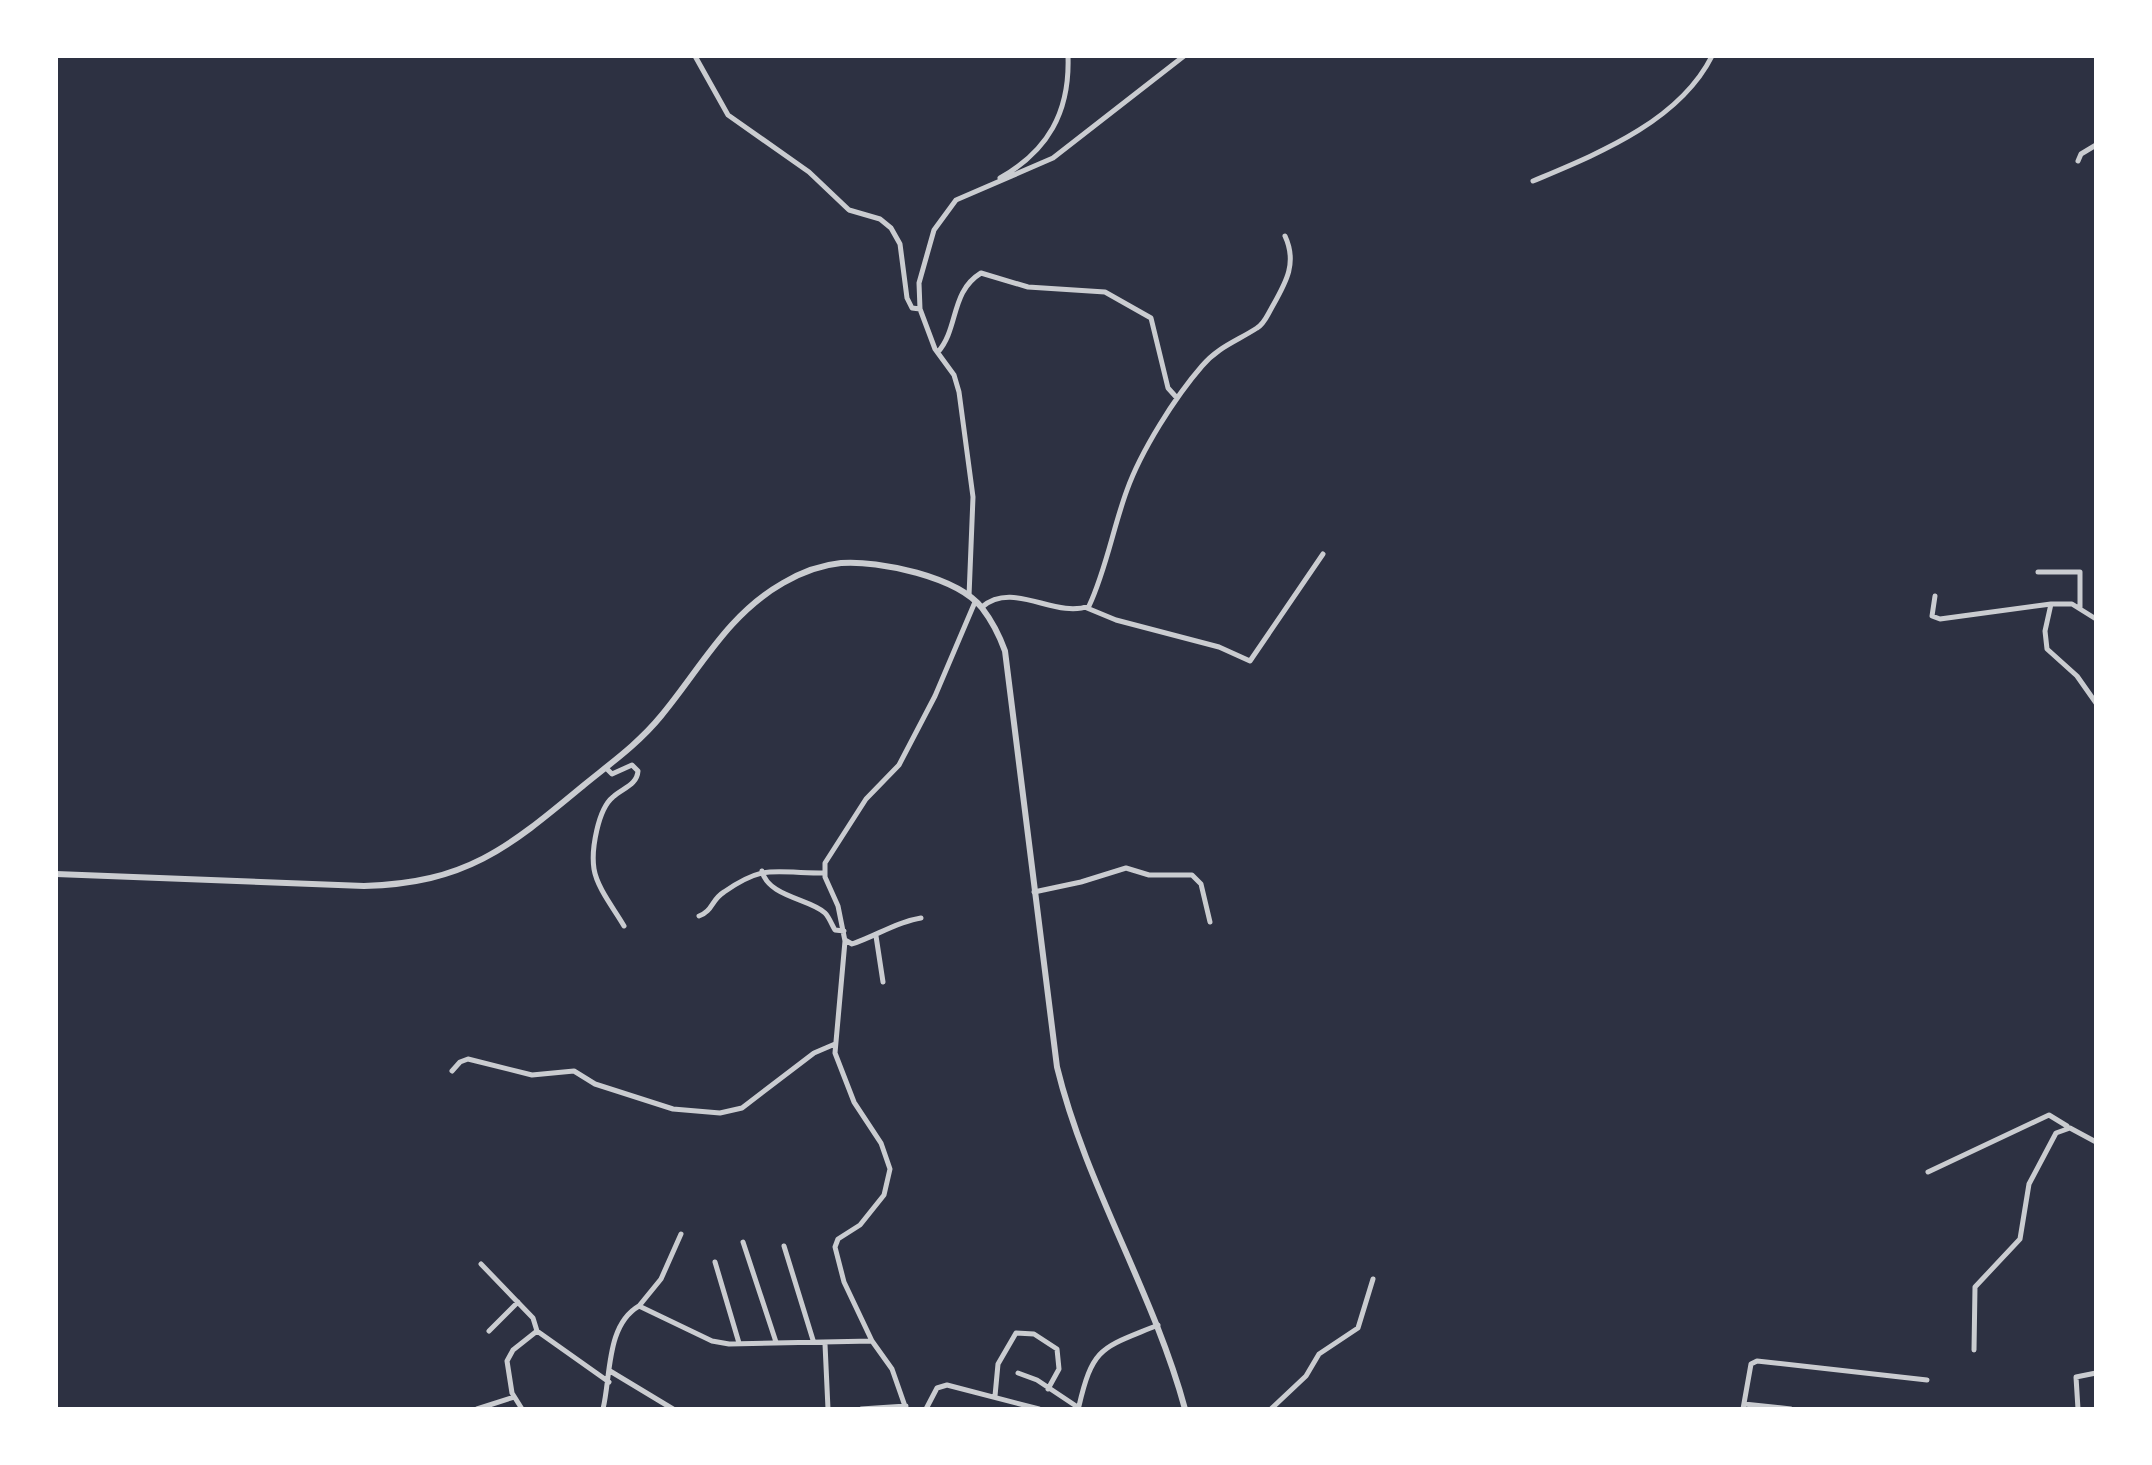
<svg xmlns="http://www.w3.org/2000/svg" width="2152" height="1465" font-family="Overpass,sans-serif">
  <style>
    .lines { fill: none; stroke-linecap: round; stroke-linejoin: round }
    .minor { stroke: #caccd0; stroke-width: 5 }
    .tertiary { stroke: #caccd0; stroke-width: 6 }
  </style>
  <rect width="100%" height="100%" fill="#2d3142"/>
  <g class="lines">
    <!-- minor -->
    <path class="minor" d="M 695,56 L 728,115 L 809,172 L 849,210 L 880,219 L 891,228 L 900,244 L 907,298 L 912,308 L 920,309
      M 2078,161 L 2081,154 L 2096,145
      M 1000,178 C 1048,151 1070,112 1068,56
      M 1533,181 C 1597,154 1679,122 1712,56
      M 938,352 C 959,328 950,292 981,273 L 1028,287 L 1105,292 L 1151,318 L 1168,388 L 1177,398
      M 2038,572 L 2080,572 L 2080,608
      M 969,596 L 973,497 L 959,392 L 954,375 L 935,349 L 920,309 L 919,283 L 934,230 L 956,200 L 1053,158 L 1184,56
      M 1935,596 L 1932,616 L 1940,619 L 2051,604
      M 982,607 C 1013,580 1055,619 1089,606 C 1106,570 1113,528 1127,490 C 1141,451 1175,397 1202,366 C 1218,347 1237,341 1257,328 C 1264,324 1267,316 1271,309 C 1285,284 1298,264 1285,236
      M 1087,608 L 1116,620 L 1219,647 L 1250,661 L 1323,554
      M 2096,619 L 2072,604 L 2051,604 L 2045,631 L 2047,649 L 2077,676 L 2096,703
      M 606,768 L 612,774 L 632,765 L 638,771 C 637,785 623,788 613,797 C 598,809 591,850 594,869 C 597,888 615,910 624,926
      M 762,871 C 768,897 811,899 825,913 C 829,917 832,925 835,930 L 844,931
      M 1034,892 L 1081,882 L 1126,868 L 1149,875 L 1192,875 L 1201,884 L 1210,922
      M 699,916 C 713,911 711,900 724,892 C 767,862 776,874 824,873
      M 876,936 L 883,982
      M 845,940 L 852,944 C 876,936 896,922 921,918
      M 452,1071 L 460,1062 L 468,1059 L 532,1075 L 574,1071 L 595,1084 L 673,1109 L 720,1113 L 742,1108 L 814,1053 L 835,1044
      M 1928,1172 L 2049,1115 L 2067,1126
      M 743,1242 L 776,1342
      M 784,1246 L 813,1340
      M 715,1262 L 739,1343
      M 481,1264 L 533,1318 L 537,1331
      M 639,1306 L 661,1279 L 681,1234
      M 489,1331 L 518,1302
      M 872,1341 L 844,1282 L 835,1247 L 838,1239 L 860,1225 L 884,1195 L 890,1169 L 881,1143 L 854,1102 L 835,1053 L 845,941 L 838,906 L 825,877 L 825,863 L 866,799 L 899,765 L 935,696 L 975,602
      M 825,1344 L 828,1409
      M 1974,1350 L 1975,1287 L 2020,1239 L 2029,1184 L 2056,1133 L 2070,1128 L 2096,1142
      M 610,1371 L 673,1409
      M 1018,1373 L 1037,1380 L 1079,1408
      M 995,1396 L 998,1364 L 1016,1333 L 1034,1334 L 1057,1349 L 1059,1369 L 1048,1389
      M 1744,1404 L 1791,1409
      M 1079,1406 C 1093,1345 1103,1348 1158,1325
      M 477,1409 L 514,1397
      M 522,1409 L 512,1393 L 507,1361 L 513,1350 L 537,1331 L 609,1382
      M 603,1409 C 611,1376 606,1325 639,1306 L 712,1341 L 729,1344 L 872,1341 L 892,1369 L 906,1409
      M 861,1409 L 906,1406
      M 926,1409 L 937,1388 L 947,1385 L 1039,1409
      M 1271,1409 L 1306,1376 L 1319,1354 L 1358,1328 L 1373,1279
      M 1743,1409 L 1751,1364 L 1757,1361 L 1927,1380
      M 2078,1409 L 2076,1377 L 2096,1373"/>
    <!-- tertiary -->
    <path class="tertiary" d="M 56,874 L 364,886 C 467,883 508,848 584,785 C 611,763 639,743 661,716 C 701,668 727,615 783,583 C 800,573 821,565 841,563 C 879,560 958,577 982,608 C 992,621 1000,637 1005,651 L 1057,1067 C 1086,1186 1153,1291 1185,1409"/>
  </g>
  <!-- border -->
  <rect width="2152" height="1465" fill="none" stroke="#ffffff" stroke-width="116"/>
</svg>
